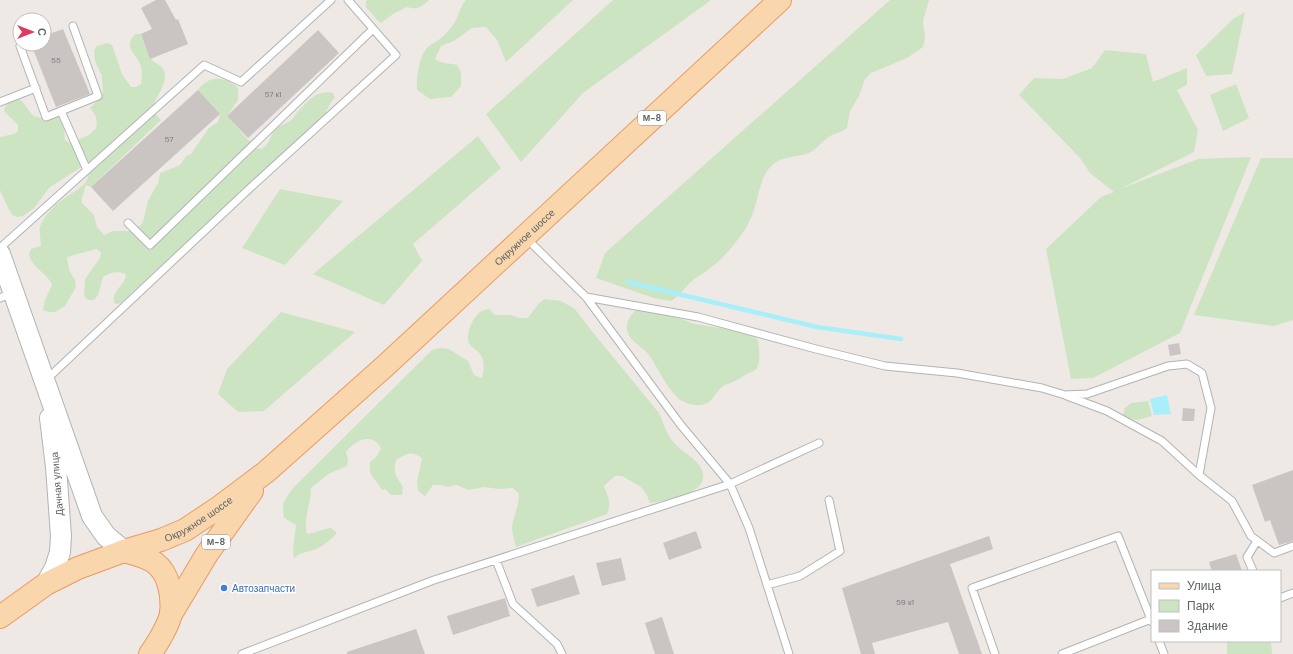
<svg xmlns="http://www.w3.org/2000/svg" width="1293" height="654" font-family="'DM Sans',sans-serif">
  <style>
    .green { fill: #cde4c2 }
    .water { fill: #a8effa }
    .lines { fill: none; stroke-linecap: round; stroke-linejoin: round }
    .stream { stroke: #a8effa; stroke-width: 4.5 }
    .building { fill: #cac4c2 }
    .lane-casing { stroke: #b0b4b6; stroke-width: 9 }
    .secondary-casing { stroke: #afb4b7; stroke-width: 22 }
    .primary-casing { stroke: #e99a62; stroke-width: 24 }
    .lane { stroke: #fff; stroke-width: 7 }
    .secondary { stroke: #fff; stroke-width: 20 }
    .primary { stroke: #fad6ad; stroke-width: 22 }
    .shop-dot { fill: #3f7fe0; stroke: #fff; stroke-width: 1.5 }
    .labels { text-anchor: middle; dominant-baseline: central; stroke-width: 3; stroke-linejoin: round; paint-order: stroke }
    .number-label { font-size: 8px; fill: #787a7c }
    .shield { fill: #fff; stroke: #8d9192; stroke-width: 1 }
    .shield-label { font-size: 9px; font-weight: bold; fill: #5c6264 }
    .street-label { font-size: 10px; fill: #5c6264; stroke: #fff }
    .shop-label { font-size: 10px; fill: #366cbe; stroke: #fff; text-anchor: start }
  </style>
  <rect width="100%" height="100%" fill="#eee9e4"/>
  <!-- green -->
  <path class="green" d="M 367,0 L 429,0 C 420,8 418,10 407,7 L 393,14 L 381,23 C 374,19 373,12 366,8 L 366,2 Z
    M 466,0 L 573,0 L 506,62 L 497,40 L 486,27 L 472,28 L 454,41 L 441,46 L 435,59 C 442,64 449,63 457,65 L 461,72 L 461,86 L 451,97 L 430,99 L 417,90 C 416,80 419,56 427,48 C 431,44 436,42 440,39 C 445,35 449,30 453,25 C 459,17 459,8 466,0 Z
    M 613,0 L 711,0 L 583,93 L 521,162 L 486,114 Z
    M 890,0 L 929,0 L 923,21 L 925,38 L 923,47 L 907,58 L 871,73 L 865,79 L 859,96 L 850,111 L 847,128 C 840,133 836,133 830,136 C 822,141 815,152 806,154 C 796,157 779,157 771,166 C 757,181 759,204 749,222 C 743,235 725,257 713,266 C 706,272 699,275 693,280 C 685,287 680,295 671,301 L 654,298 L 596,278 L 605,253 Z
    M 1245,12 L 1232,74 L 1206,76 L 1196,55 L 1233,19 Z
    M 135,34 L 141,34 C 144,41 146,50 150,57 C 154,65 165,64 165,75 C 166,94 143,102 161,120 L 91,187 L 86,185 L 82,197 L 82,203 L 94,215 L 97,227 L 104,235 L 113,231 L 129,231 L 134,227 L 140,226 L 143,222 L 148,201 L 158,183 L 160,173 L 180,165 L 186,156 L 191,154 L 197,145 L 209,128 L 218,122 L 220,114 L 198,90 C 209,75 224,76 238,88 L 238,100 L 227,116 C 231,120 253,146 256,148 C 267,152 270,137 274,131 C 278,126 285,124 290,121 C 292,120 294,116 296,114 C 306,103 316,89 333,93 L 335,98 L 331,102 L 325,114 L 121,303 L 115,304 C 109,291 126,286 126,274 C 117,271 111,272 103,277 L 98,295 L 94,300 L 88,300 L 84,296 L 85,279 L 100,258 L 101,252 L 96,249 C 88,252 73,254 67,258 L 69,270 L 75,280 L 76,287 L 65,306 L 55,312 L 49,312 L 43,310 L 45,300 L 52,285 C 47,272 32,269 29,254 L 31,249 L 41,246 C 41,239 38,230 41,224 C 45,215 53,207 61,201 C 71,192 99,182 83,166 L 50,187 L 34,208 L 23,216 L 17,217 L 12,215 L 9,210 L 0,190 L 0,137 L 14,134 L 18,131 L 18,125 L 4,111 L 6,105 C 21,92 22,103 31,113 C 34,118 41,118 46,117 C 49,112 52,110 59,109 L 58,115 L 64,128 L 65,140 L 70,143 L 89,135 L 96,128 C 98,120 96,115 90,108 L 97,101 L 103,92 L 102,76 L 95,61 L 94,50 L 97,46 L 107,43 L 112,45 L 122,74 L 131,87 L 136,87 L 141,84 C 142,77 143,69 139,62 C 133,51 124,47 135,34 Z
    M 1105,50 L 1146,54 L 1153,82 L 1187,68 L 1187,85 L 1177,90 L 1198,130 L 1194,152 L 1120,189 L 1198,159 L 1251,157 L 1180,333 L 1093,378 L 1071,379 L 1046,249 L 1101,197 L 1114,192 L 1090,173 L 1080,158 L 1019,95 L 1034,78 L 1063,79 L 1092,68 Z
    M 1236,84 L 1249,118 L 1223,131 L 1210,95 Z
    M 478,136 L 501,168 L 413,244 L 422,261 L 384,305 L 313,274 Z
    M 1261,158 L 1293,158 L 1293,320 L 1274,326 L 1194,315 Z
    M 280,189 L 343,201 L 285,265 L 242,248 Z
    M 545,299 L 561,301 L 575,309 L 591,330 L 659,413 C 663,423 667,434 674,443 C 682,452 696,458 701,468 C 714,494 665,500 650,503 L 646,493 L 641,487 L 622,476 L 615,476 L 604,486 C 608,498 612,501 607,514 L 516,547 C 515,541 512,534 512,528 C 513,516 519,507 519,494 L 513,488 L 499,489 L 484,487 L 469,490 L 456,485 L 448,487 L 441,485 L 433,485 L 425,496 L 418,491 L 417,482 L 422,458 C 410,450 407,454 396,460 C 393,476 396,475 403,487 L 402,495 L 391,495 L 385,489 L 382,490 C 375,477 368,478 370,462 L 377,456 L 381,448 C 372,432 355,440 346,452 L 348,459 L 347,466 L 328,474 L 311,488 C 311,504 303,518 307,534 C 315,533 322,529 331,528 L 337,533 C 330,540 323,547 313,550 C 305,553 300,552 294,559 C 292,549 295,536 296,525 L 284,518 C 281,502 285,499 294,487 L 432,350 L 440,348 L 449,349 L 468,361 L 474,375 L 482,378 C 484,369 485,361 480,354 C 477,350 472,348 469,343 C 465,333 473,318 480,312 C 483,310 486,310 489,309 L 495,315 L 511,315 L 519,318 L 527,318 C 535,311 535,305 545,299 Z
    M 635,311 C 651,310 670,315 684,320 C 688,321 692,324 696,324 C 716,329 742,327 758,340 C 759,348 761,361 757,368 C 755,371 751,372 747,374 C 740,378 737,381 728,384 C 712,389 717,407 694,405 C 689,404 682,402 678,398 C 665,386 659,369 649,355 C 643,347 628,340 627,330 C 626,322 630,316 635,311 Z
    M 281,312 L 355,332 L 264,411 L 238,412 L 218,394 L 227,369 Z
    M 1148,401 L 1152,416 L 1137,420 L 1123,417 L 1124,409 L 1131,403 Z
    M 1227,641 L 1271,641 L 1272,654 L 1227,654 Z"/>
  <!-- water -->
  <path class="water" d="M 1167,395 L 1171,414 L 1154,415 L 1150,399 Z"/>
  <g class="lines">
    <!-- stream -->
    <path class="stream" d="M 628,282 L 817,327 L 901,339"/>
  </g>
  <!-- building -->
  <path class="building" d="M 156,0 L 165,0 L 176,20 L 178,19 L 188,44 L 150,59 L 141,34 L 152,29 L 141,8 Z
    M 63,29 L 90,94 L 56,107 L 31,44 L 44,44 L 44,36 Z
    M 318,30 L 339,53 L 248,138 L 227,116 Z
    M 198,90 L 220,114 L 113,211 L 91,187 Z
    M 1179,343 L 1181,354 L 1170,356 L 1168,345 Z
    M 1183,408 L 1195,409 L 1194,421 L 1182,421 Z
    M 1293,470 L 1293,541 L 1279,545 L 1270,520 L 1265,522 L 1252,485 Z
    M 696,531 L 702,548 L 669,560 L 663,543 Z
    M 989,536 L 993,549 L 950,564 L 982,654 L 959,654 L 948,622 L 872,643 L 875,654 L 861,654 L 842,588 Z
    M 1236,554 L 1242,571 L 1212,571 L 1209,562 Z
    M 621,558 L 626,580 L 602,586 L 596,563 Z
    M 574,575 L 580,594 L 537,607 L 531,589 Z
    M 505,598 L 510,616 L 453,635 L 447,616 Z
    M 662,617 L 674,654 L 655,654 L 645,623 Z
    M 416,629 L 425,654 L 347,654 L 347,652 Z"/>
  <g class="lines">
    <defs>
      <path id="lane" d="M 20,46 L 46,117 L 98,96 L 73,26
        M 0,102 L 36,88
        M 61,111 L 87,170
        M 128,223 L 150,245 L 373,29
        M 527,239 L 586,297 L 680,424 L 730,484 L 819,443
        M 0,248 L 204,65 L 241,82 L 331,0
        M 586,297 L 698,317 L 816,349 L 885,366 L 957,373 L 1042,388 L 1065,395 L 1087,394 L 1168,366 L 1187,364 L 1202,373 L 1211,408 L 1199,475 L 1232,501 L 1251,536 L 1274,553 L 1293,546
        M 0,298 L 12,293
        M 47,379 L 249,189 L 396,55 L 348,0
        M 1067,396 L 1107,411 L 1162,441 L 1199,475
        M 496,560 L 513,604 L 557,644 L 562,654
        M 1253,571 L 1247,557 L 1257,541
        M 767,585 L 800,576 L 840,551 L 829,500
        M 1280,598 L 1293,593
        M 1159,641 L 1164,654
        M 242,654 L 434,580 L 730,484 L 749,528 L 789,654
        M 995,654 L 972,588 L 1118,536 L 1152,622
        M 1062,654 L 1151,619"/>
      <path id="secondary" d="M 0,254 L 92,516 L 106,536 L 124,551
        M 46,584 L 55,568 L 60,552 L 61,536 L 56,467 L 50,418"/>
      <g id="primary">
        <path d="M 124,551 C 134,554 146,556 155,563 C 169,573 173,597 171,613 C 170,623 156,646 150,654"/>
        <path d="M 171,614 L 207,554 L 252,491"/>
        <path id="s1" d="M 0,617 L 46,584 L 78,568 L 124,551 L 161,540 L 185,530 L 218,508 L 266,472 L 384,367 L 780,0"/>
      </g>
    </defs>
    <!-- lane casing -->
    <use href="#lane" class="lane-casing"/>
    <!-- secondary casing -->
    <use href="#secondary" class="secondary-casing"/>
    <!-- primary casing -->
    <use href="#primary" class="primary-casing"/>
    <!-- lane -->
    <use href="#lane" class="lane"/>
    <!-- secondary -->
    <use href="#secondary" class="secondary"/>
    <!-- primary -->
    <use href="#primary" class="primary"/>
  </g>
  <!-- markers -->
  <circle class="shop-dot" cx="224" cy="588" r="4"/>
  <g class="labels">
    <!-- number labels -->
    <g class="number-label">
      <text x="56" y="60">55</text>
      <text x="273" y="94">57 к1</text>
      <text x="169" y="139">57</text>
      <text x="905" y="602">59 к1</text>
    </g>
    <!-- shield labels -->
    <g class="shield">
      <rect x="638" y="111" width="28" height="14" rx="3"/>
      <rect x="202" y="535" width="28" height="14" rx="3"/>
    </g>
    <g class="shield-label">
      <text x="652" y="118">М-8</text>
      <text x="216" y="542">М-8</text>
    </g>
    <!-- street labels -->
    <g class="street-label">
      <text stroke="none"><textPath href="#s1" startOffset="655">Окружное шоссе</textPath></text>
      <text transform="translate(57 484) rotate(-95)">Дачная улица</text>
      <text stroke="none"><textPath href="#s1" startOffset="223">Окружное шоссе</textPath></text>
    </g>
    <!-- shop labels -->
    <g class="shop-label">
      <text x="232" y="588">Автозапчасти</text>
    </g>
  </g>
  <!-- legend -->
  <rect x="1151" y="570" width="130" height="72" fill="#ffffff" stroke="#bec0c1"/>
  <rect x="1159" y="583" width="20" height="6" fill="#fad6ad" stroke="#bec0c1"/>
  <text x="1187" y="590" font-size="12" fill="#5c6264">Улица</text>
  <rect x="1159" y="600" width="20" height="12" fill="#cde4c2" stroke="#bec0c1"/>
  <text x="1187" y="610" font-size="12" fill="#5c6264">Парк</text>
  <rect x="1159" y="620" width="20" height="12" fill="#cac4c2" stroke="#bec0c1"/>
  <text x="1187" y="630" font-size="12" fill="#5c6264">Здание</text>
  <!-- north arrow -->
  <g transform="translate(32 32) rotate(90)"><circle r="19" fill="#ffffff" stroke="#bec0c1"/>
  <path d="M0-3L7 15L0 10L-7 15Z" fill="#df395f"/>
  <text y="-6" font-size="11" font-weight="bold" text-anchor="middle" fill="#5c6264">С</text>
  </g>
</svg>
